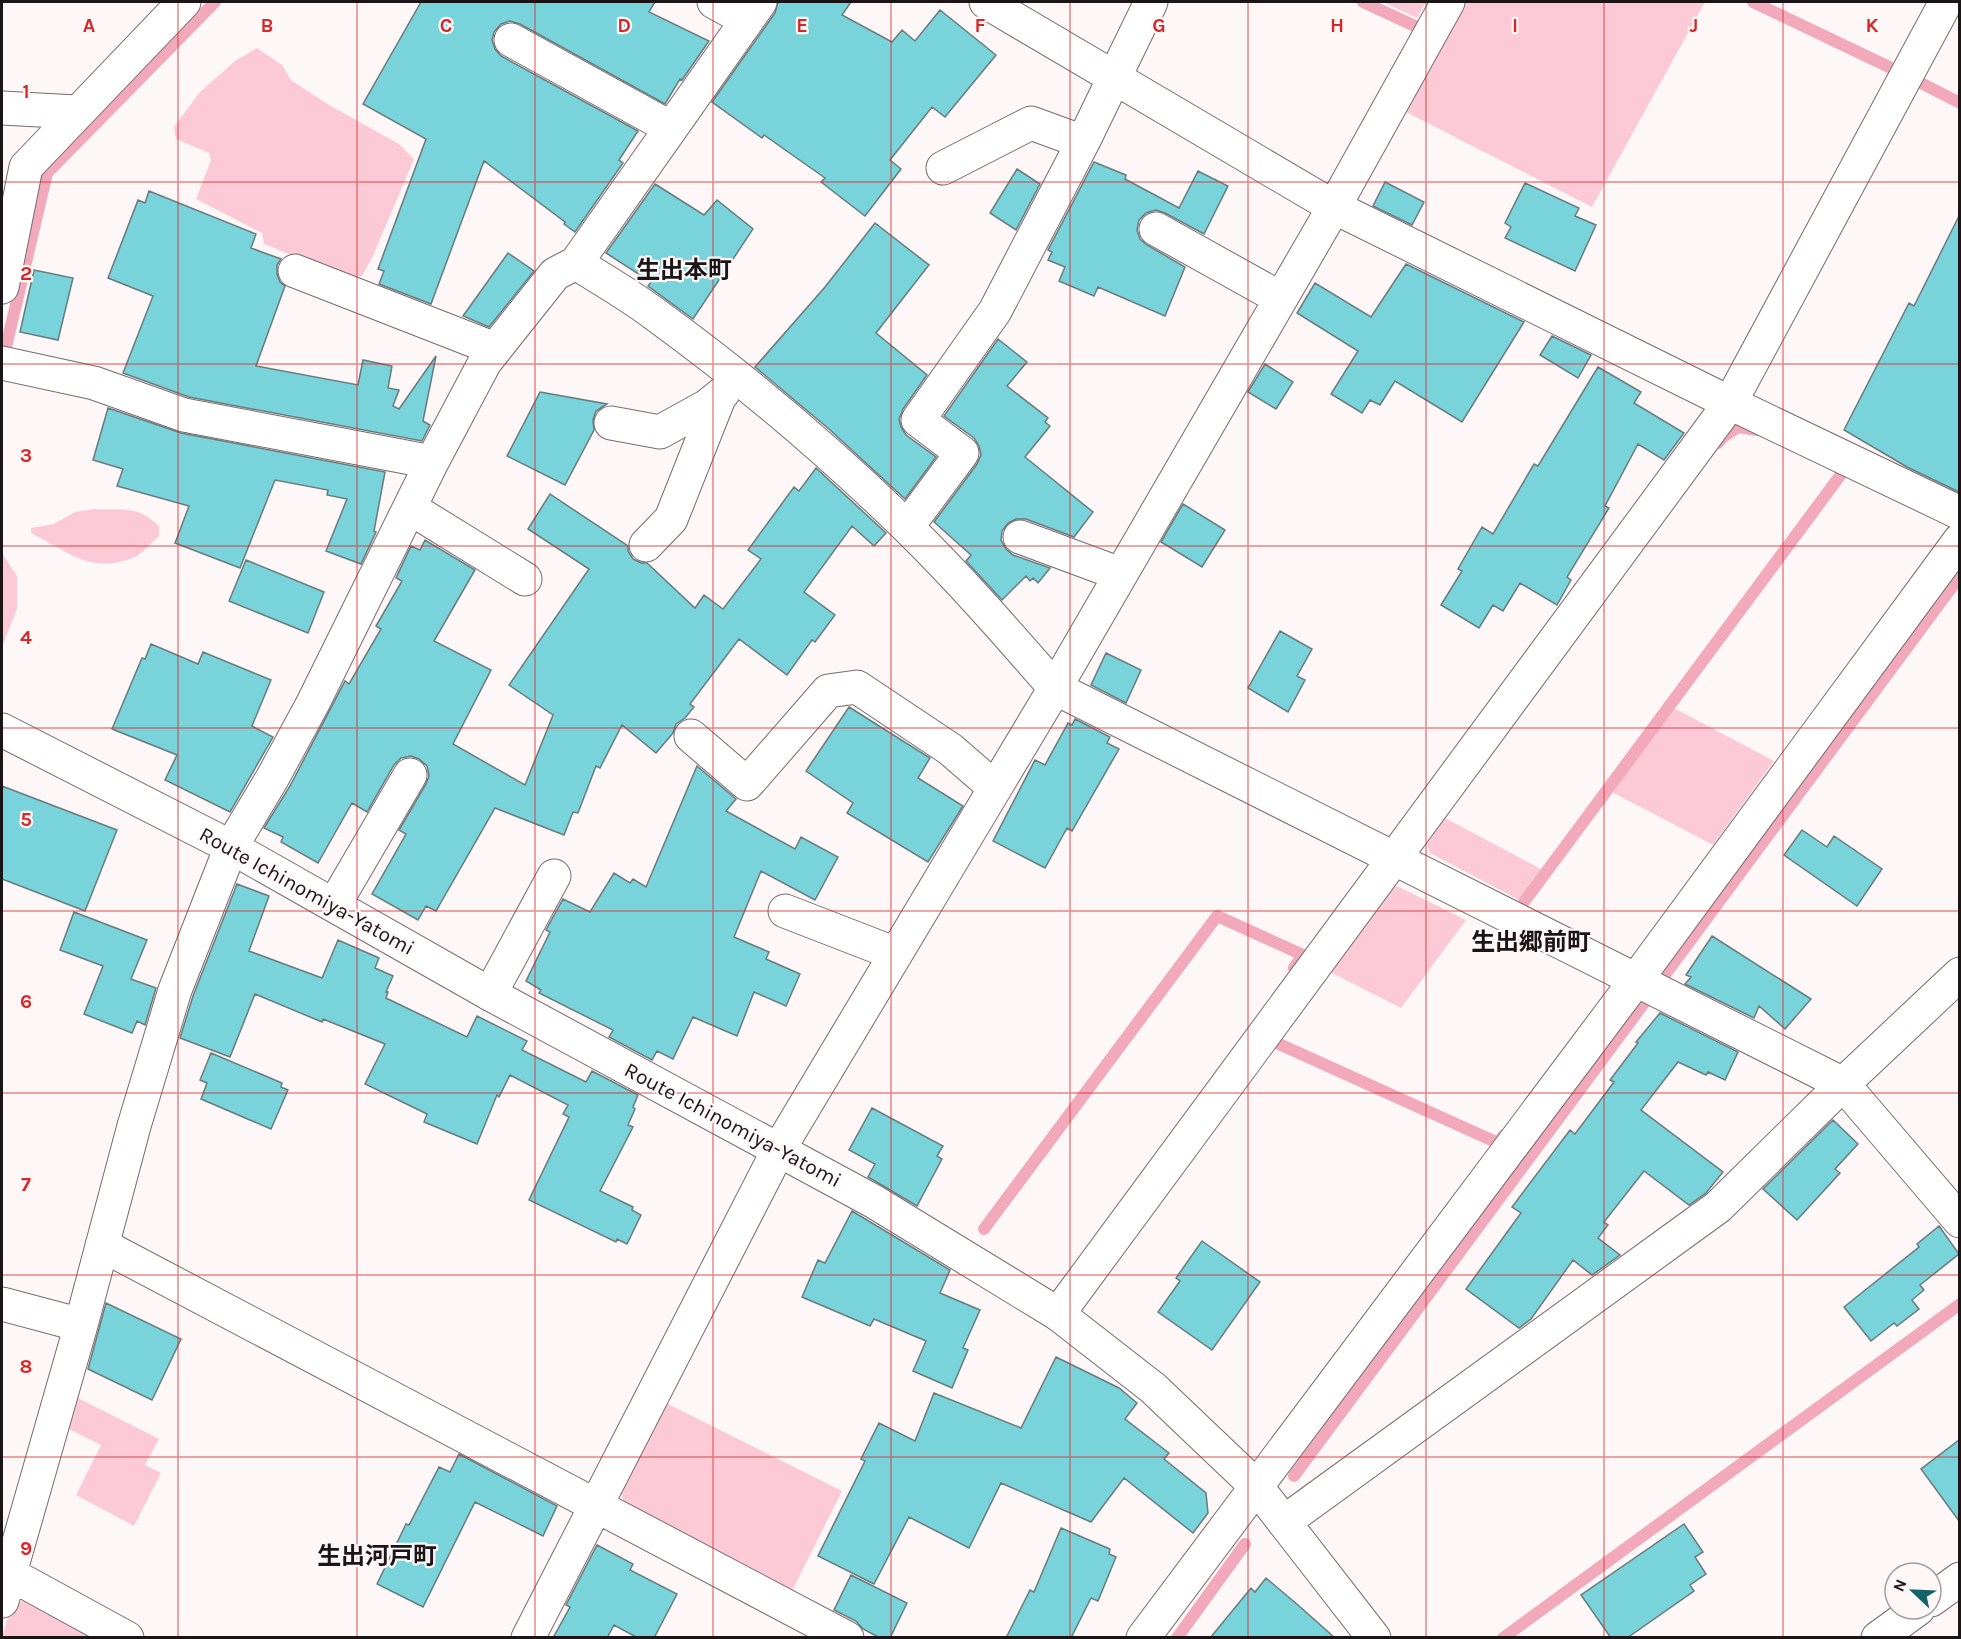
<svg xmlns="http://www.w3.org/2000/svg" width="1961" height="1639" font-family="Karla,'Noto Sans JP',sans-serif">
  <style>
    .green { fill: #fbcad6 }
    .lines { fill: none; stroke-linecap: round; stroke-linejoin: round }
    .stream { stroke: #f1a9bb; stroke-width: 12 }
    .building { fill: #78d3db; stroke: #6b7a7b; stroke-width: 1.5 }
    .minor-casing { stroke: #786a6d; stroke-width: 35 }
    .major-casing { stroke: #786a6d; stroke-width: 35 }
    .minor { stroke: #fff; stroke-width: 33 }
    .major { stroke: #fff; stroke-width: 33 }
    .grid { fill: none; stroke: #d62828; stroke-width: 1.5; stroke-opacity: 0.55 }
    .labels { text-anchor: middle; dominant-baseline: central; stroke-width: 4.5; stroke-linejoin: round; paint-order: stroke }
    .street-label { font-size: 21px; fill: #1b1517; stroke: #fef7f8 }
    .quarter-label { font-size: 24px; font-weight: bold; fill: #1b1517; stroke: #fef7f8 }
    .grid-label { font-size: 20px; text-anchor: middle; font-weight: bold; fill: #d62828; stroke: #fef7f8; stroke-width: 4.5; stroke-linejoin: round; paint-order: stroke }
  </style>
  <rect width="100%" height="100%" fill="#fef7f8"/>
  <!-- green -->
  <path class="green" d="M 1383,2 L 1426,2 L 1417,18 Z
    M 1465,2 L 1705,2 L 1592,207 L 1404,111 Z
    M 257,48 L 282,65 L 291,80 L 329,105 L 399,144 L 414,159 L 372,258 L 362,276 L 346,277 L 264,244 L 262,233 L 196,199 L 211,160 L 209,153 L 176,139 L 174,127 L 200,92 L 235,61 Z
    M 94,509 C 122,510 138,505 159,526 L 159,536 C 152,542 143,553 135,557 C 91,575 68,552 31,533 L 31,528 L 54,524 L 75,512 Z
    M 2,553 L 17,576 L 17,609 L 2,647 Z
    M 1674,708 L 1774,761 L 1713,845 L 1612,792 Z
    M 1445,818 L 1541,869 L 1519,900 L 1430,853 L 1427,844 Z
    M 1384,886 L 1399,887 L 1466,920 L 1401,1008 L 1326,970 Z
    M 72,1395 L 159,1439 L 145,1465 L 161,1473 L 134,1526 L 76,1495 L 101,1445 L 63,1426 Z
    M 664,1402 L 842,1491 L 791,1593 L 624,1505 L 621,1490 Z
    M 26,1600 L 94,1638 L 2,1638 L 11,1605 Z"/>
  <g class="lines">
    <!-- stream -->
    <path class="stream" d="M 1363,2 L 1415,26
      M 1753,2 L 1889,67
      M 1917,81 L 1960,103
      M 6,347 L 47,173 L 215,2
      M 1718,443 L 1723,437 L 1738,427 L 1758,430
      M 1524,902 L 1842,473
      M 1279,1044 L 1498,1143 L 1504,1135
      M 984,1229 L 1217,916 L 1303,955 L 1294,968
      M 1294,1476 L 1960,576
      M 1177,1638 L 1245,1544
      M 1503,1638 L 1960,1304"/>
  </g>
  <!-- building -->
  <path class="building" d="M 421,2 L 655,2 L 649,12 L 709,41 L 682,80 L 680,79 L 665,104 L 520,24 L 510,21 L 501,24 L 494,32 L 492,40 L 495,49 L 501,56 L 638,131 L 619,160 L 623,163 L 575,232 L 564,224 L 565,222 L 484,161 L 431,304 L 379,284 L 384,271 L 378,269 L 426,139 L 363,104 Z
    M 778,2 L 851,2 L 842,15 L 892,42 L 902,30 L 915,41 L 940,10 L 996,55 L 945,117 L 932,107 L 890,160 L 901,169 L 865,216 L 821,182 L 825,178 L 764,135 L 762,138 L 712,102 L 775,13 Z
    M 1094,162 L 1126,175 L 1125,179 L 1179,208 L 1198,171 L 1228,186 L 1204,234 L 1165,213 L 1156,210 L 1146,213 L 1139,220 L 1137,230 L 1140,239 L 1147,245 L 1185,267 L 1165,316 L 1098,287 L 1094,296 L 1059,281 L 1065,267 L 1048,260 L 1052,252 L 1048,250 Z
    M 1017,169 L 1040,184 L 1016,230 L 990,213 Z
    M 1385,182 L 1424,202 L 1412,225 L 1373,206 Z
    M 1525,183 L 1579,208 L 1575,216 L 1596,225 L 1575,271 L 1505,238 L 1511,227 L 1505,223 Z
    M 655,184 L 704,215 L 717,200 L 753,229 L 693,319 L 648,286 L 651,282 L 606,253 Z
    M 149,191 L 256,234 L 251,248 L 281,259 L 277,265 L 277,274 L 280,282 L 285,286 L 256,366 L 358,385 L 363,360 L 392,366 L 388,388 L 399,390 L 393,406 L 399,409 L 436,356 L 423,421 L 430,425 L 422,441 L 189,397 L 123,373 L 153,296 L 108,278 L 138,200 L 145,203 Z
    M 1959,216 L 1959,492 L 1907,467 L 1844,430 L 1909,303 L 1914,306 Z
    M 875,223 L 929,265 L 876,333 L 927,375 L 903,409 L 899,419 L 901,427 L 906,435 L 936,457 L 905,499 L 829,429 L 755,367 L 825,287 Z
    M 508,253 L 534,271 L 489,327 L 463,316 Z
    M 1406,264 L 1524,322 L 1462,422 L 1395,381 L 1380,405 L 1370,400 L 1362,413 L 1331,394 L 1358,351 L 1297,313 L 1315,283 L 1371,317 Z
    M 34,270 L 73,278 L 58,340 L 20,332 Z
    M 1552,336 L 1591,355 L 1578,378 L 1540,355 Z
    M 998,339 L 1027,362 L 1007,386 L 1048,418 L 1045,422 L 1050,426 L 1025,457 L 1093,512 L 1074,537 L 1026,519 L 1016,519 L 1008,523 L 1002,531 L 1001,540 L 1006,549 L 1013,555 L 1050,568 L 1038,583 L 1033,578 L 1030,581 L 1026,576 L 1002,600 L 966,561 L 971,555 L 934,522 L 977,464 L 981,455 L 979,446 L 974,438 L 944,416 Z
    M 1265,364 L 1293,382 L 1276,409 L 1248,392 Z
    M 1598,367 L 1641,392 L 1634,403 L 1684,433 L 1664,460 L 1638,444 L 1605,506 L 1609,508 L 1567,577 L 1571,580 L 1557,605 L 1520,583 L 1503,611 L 1493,605 L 1479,628 L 1441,605 L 1462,571 L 1458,569 L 1482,527 L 1493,534 L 1534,464 L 1538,466 Z
    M 540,392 L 607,404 L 596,411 L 593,420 L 594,430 L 565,485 L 507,456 Z
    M 108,408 L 181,433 L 385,472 L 374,531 L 376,532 L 361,564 L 326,551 L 347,499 L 327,495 L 328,490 L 275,480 L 240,568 L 175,543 L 189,506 L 117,486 L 123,469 L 93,460 Z
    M 816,468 L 886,533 L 874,546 L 852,526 L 804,592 L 835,615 L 815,642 L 812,640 L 787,675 L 739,639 L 690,704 L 694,707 L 685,718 L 676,724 L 673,733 L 656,753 L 622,725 L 600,768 L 596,766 L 578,813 L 573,812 L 564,835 L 495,808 L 436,911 L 426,906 L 418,920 L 372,894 L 406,834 L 399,830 L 426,784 L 429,776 L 427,766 L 419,759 L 411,756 L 401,758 L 394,765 L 367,812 L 352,803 L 318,863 L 281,842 L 283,837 L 264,828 L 290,786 L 345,681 L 349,684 L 381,629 L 376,626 L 402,581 L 396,578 L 411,546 L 420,550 L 425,540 L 475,570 L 434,641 L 491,670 L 453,744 L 525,785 L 553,715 L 509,685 L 589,569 L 528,529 L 550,494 L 628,546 L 628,551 L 633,559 L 641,563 L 647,563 L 695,608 L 704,595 L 723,609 L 761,559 L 748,550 L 794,487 L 799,491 Z
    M 1183,504 L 1225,530 L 1202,567 L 1161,542 Z
    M 246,560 L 324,592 L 308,633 L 229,601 Z
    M 1280,631 L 1312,649 L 1297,676 L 1305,680 L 1288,712 L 1248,688 Z
    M 151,644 L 198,664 L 203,652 L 271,680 L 252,726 L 273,737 L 230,812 L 165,780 L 177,755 L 112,729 L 142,658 L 145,659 Z
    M 1106,653 L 1141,670 L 1126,703 L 1091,685 Z
    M 849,707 L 930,758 L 918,778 L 963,806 L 928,862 L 847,813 L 853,803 L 806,771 Z
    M 1075,719 L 1110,737 L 1107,743 L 1119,749 L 1072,831 L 1067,828 L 1045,868 L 993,841 L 1035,760 L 1045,765 L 1068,723 L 1072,725 Z
    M 697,766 L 736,799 L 726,811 L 795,849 L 801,837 L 838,857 L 815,900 L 761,871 L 734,937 L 769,952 L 766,959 L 800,974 L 786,1006 L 754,992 L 737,1036 L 693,1017 L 673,1059 L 657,1051 L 652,1060 L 609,1037 L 613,1030 L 539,993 L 541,990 L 526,981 L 550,932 L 546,930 L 563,899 L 590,912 L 614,873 L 630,883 L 633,879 L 646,887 Z
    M 2,786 L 117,830 L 85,911 L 2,879 Z
    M 1802,830 L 1827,847 L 1834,836 L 1882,869 L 1857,906 L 1784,855 Z
    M 237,884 L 269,896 L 249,951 L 322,978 L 338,940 L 379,958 L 375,968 L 393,976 L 386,992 L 388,992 L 386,998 L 467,1037 L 477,1016 L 527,1041 L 522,1050 L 586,1082 L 592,1071 L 638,1095 L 633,1107 L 635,1109 L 628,1125 L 633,1127 L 600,1191 L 633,1207 L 632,1210 L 641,1215 L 627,1244 L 617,1239 L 616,1242 L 529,1200 L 569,1117 L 563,1114 L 568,1105 L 510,1075 L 499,1097 L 497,1095 L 477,1144 L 424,1122 L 427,1114 L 365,1084 L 385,1044 L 323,1019 L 322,1022 L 255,994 L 230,1057 L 180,1038 L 193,996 Z
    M 74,912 L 147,940 L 131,979 L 156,988 L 145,1025 L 137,1021 L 132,1033 L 84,1014 L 103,966 L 60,950 Z
    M 1712,936 L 1811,999 L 1785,1029 L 1759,1006 L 1754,1018 L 1685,984 L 1691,977 L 1686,975 Z
    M 1660,1013 L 1738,1052 L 1725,1080 L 1708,1072 L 1706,1075 L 1678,1062 L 1641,1110 L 1723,1172 L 1706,1193 L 1689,1205 L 1644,1171 L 1604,1222 L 1608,1225 L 1598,1238 L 1620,1255 L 1592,1275 L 1573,1260 L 1531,1319 L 1519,1328 L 1466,1289 L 1521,1213 L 1512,1207 L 1570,1130 L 1575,1134 L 1614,1082 L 1610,1080 L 1638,1043 L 1636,1042 Z
    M 211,1053 L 282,1083 L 281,1087 L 288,1090 L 271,1129 L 201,1099 L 207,1083 L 200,1080 Z
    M 872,1108 L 943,1146 L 937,1156 L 942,1159 L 917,1206 L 868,1177 L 875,1164 L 849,1150 Z
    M 1833,1120 L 1858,1144 L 1835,1169 L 1840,1173 L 1797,1220 L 1763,1189 Z
    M 852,1211 L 950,1270 L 940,1293 L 980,1310 L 963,1348 L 968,1350 L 952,1388 L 913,1371 L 926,1341 L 874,1319 L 870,1326 L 802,1297 L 818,1260 L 825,1263 Z
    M 1939,1226 L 1959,1254 L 1920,1285 L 1924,1290 L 1912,1300 L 1919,1309 L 1897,1326 L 1894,1323 L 1871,1341 L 1844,1307 L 1919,1247 L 1917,1244 Z
    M 1202,1241 L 1260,1282 L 1212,1350 L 1158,1312 L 1180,1281 L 1176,1278 Z
    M 106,1303 L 181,1339 L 152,1400 L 88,1369 Z
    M 1056,1357 L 1119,1388 L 1137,1403 L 1125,1419 L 1169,1453 L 1164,1459 L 1206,1493 L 1208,1513 L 1193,1533 L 1124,1478 L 1091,1522 L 1001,1483 L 969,1548 L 909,1517 L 874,1584 L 818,1556 L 865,1461 L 861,1459 L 879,1423 L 915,1441 L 934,1393 L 1021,1428 Z
    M 1959,1440 L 1959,1521 L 1921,1469 Z
    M 459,1454 L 557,1506 L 543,1536 L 475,1502 L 423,1607 L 377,1584 L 406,1524 L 409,1525 L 439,1467 L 450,1472 Z
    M 1684,1524 L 1703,1552 L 1695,1557 L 1706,1574 L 1690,1585 L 1694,1591 L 1627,1638 L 1611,1638 L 1581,1595 Z
    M 1061,1528 L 1110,1549 L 1109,1554 L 1116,1557 L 1098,1601 L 1091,1598 L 1071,1638 L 1006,1638 L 1030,1590 L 1034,1592 Z
    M 597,1545 L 633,1564 L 630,1570 L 677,1594 L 654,1638 L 638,1638 L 614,1625 L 607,1638 L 553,1638 L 570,1607 L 566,1605 Z
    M 851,1575 L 907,1603 L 890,1638 L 880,1638 L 863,1629 L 856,1621 L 834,1610 Z
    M 1266,1578 L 1298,1605 L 1335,1638 L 1210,1638 L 1251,1588 L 1255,1592 Z"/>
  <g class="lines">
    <defs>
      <path id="minor" d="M 714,2 L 747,20
        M 986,2 L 1334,207 L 1730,403 L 1960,513
        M 511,40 L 671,128
        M 2,108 L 77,112
        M 943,168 L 1031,123 L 1083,142
        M 1156,229 L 1280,298
        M 576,263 C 603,280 631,296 656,315 C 744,379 829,451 907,527 C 959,578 1007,633 1055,688 L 1843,1084 L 1960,1221
        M 295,271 L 495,349
        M 2,287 L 26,167 L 184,2
        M 2,363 L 94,383 L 184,415 L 432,462
        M 611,423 L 660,432 L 707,406 L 723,393
        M 410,508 L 525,579
        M 907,527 L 962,453 L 918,420 L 995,311 L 1083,142 L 1151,2
        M 1020,537 L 1120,574
        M 646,545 L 671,519 L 719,398
        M 691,736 L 747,784 L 828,691 L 857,687 L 950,749 L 995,788
        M 334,905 L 410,775
        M 785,911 L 896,954
        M 490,994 L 554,876
        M 102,1245 L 847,1638
        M 2,1304 L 81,1325
        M 1058,1314 L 1730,403 L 1946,2
        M 1284,1522 L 1718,1207 L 1843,1084 L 1960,974
        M 10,1574 L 127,1638
        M 2,1601 L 81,1325 L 134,1126 L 175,990 L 231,847 L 273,777 L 313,703 L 432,462 L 485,362 L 555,274 L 576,263 L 760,2
        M 528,1638 L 779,1149 L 1055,688 L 1334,207 L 1448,2
        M 1143,1638 L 1636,980 L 1960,540"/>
      <path id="major" d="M 2,730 L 231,847 L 490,994 L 873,1201 L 1058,1314 L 1153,1388 L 1256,1486 L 1374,1638
        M 1931,1600 L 1960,1579
        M 1878,1638 L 1918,1609"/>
    </defs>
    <!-- minor casing -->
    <use href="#minor" class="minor-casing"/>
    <!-- major casing -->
    <use href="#major" class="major-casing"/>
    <!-- minor -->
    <use href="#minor" class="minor"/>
    <!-- major -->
    <use href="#major" class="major"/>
  </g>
  <!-- grid -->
  <path class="grid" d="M 178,2 L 178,1638M 357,2 L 357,1638M 535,2 L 535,1638M 713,2 L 713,1638M 891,2 L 891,1638M 1070,2 L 1070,1638M 1248,2 L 1248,1638M 1426,2 L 1426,1638M 1604,2 L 1604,1638M 1783,2 L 1783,1638M 2,182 L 1960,182M 2,364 L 1960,364M 2,546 L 1960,546M 2,728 L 1960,728M 2,911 L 1960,911M 2,1093 L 1960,1093M 2,1275 L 1960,1275M 2,1457 L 1960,1457"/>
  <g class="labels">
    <!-- street labels -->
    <g class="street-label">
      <text transform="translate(307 891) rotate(29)">Route Ichinomiya-Yatomi</text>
      <text transform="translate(733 1125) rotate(28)">Route Ichinomiya-Yatomi</text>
    </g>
    <!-- quarter labels -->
    <g class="quarter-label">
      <text x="684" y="270">生出本町</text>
      <text x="1531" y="942">生出郷前町</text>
      <text x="377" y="1556">生出河戸町</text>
    </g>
  </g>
  <g class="grid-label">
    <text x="89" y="32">A</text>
    <text x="267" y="32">B</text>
    <text x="446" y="32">C</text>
    <text x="624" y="32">D</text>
    <text x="802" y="32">E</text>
    <text x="980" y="32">F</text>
    <text x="1159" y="32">G</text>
    <text x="1337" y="32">H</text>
    <text x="1515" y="32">I</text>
    <text x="1694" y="32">J</text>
    <text x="1872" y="32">K</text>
    <text x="26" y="98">1</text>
    <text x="26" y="280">2</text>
    <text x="26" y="462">3</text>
    <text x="26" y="644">4</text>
    <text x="26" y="826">5</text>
    <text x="26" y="1008">6</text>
    <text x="26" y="1191">7</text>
    <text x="26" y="1373">8</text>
    <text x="26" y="1555">9</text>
  </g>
  <!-- border -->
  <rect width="1961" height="1639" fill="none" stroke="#1b1517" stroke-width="6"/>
  <!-- north arrow -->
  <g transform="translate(1913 1591) rotate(293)"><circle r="28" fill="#fef7f8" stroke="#a39d9e" stroke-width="1.5"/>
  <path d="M0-4.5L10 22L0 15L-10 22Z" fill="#146369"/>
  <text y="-9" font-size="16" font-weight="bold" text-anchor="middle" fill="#1b1517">N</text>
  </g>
</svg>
